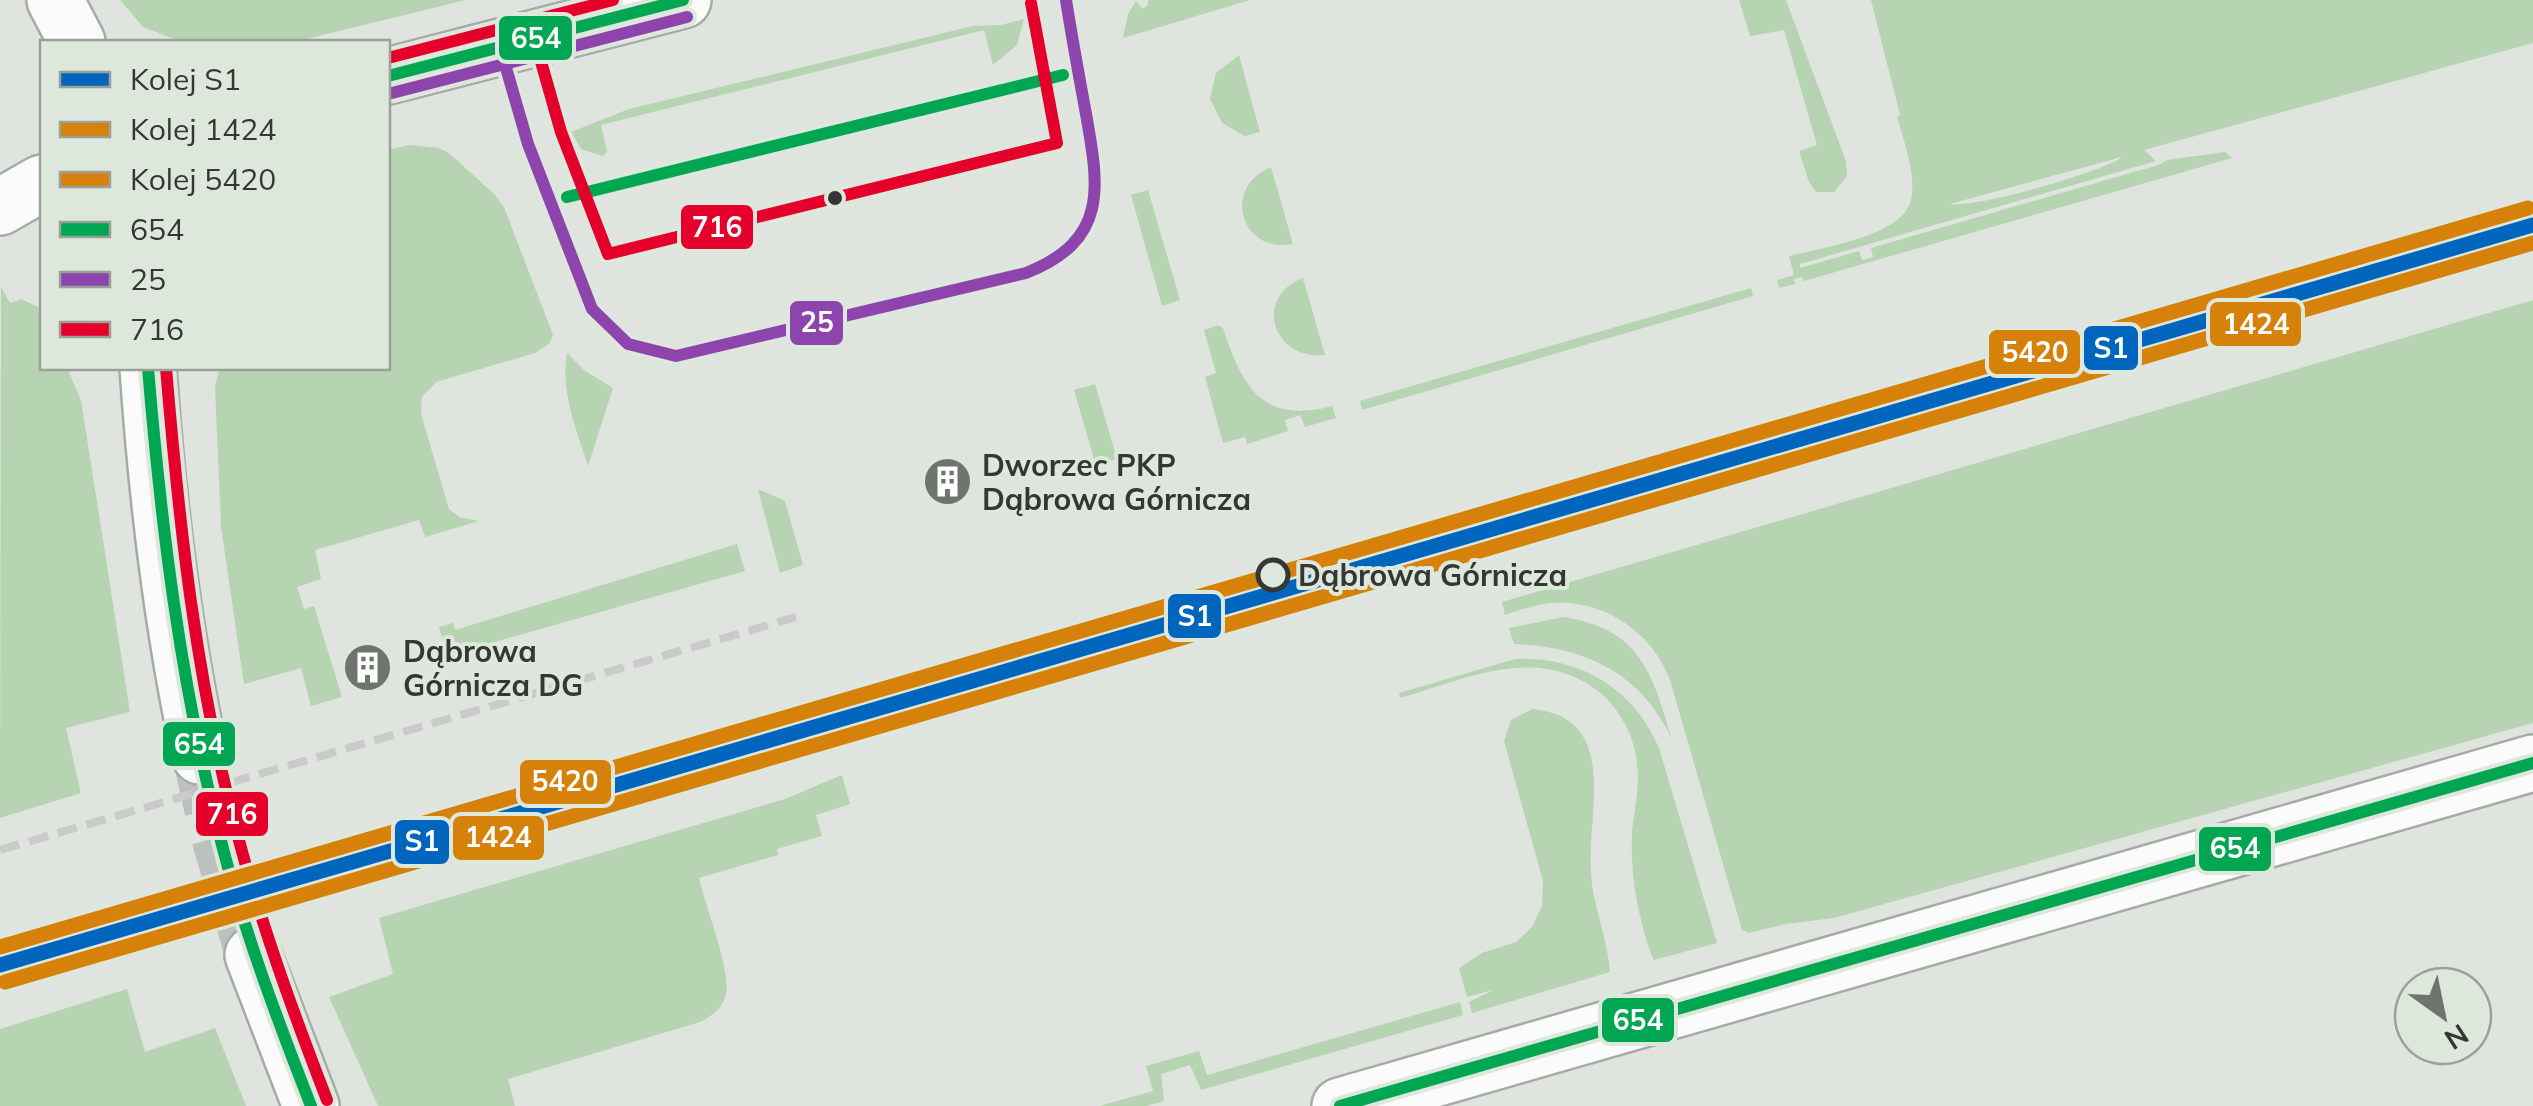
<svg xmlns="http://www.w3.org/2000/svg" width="2533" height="1106" font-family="Mulish,sans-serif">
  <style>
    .green { fill: #b7d4b2; fill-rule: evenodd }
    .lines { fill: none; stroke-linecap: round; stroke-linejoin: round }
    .minor-tunnel { stroke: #bdc1bd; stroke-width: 55; stroke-dasharray: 55 28; stroke-linecap: butt }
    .minor-casing { stroke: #a7aba7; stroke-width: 60 }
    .minor { stroke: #fafbfa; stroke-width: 55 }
    .rail { stroke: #cacaca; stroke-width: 8; stroke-dasharray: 20 10; stroke-linecap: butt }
    .bus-1-casing { stroke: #dee7dc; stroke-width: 20 }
    .bus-2-casing { stroke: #dee7dc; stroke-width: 20 }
    .bus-3-casing { stroke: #dee7dc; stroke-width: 20 }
    .bus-1 { stroke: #00a651; stroke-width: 12 }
    .bus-2 { stroke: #8e44ad; stroke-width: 12 }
    .bus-3 { stroke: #e4002b; stroke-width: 12 }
    .rail-1-casing { stroke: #dee7dc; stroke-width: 22 }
    .rail-2-casing { stroke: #dee7dc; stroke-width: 22 }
    .rail-3-casing { stroke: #dee7dc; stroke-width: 22 }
    .rail-1 { stroke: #0065bd; stroke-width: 15 }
    .rail-2 { stroke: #d6820a; stroke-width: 15 }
    .rail-3 { stroke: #d6820a; stroke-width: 15 }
    .bus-dot { fill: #343733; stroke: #dee7dc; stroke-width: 4 }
    .stop-dot { fill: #dee7dc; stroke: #343733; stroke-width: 5 }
    .labels { text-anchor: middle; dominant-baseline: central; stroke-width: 8; stroke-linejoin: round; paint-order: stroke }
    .poi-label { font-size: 30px; font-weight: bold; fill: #343733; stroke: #dee7dc; text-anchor: start }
    .stop-label { font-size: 30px; font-weight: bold; fill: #343733; stroke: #dee7dc; text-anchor: start }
    .line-badge { stroke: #dee7dc; stroke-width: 4 }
    .badge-label { font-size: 28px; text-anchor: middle; font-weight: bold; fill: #fff }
  </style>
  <rect width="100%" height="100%" fill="#dfe4df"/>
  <!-- green -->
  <path class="green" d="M 120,0 L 466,0 L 294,42 L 181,42 L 143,27 Z
    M 1148,0 L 1250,0 L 1123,38 L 1128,14 L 1136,1 L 1143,9 L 1148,5 Z
    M 1739,0 L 1786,0 L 1846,161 L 1847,176 L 1834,192 L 1816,192 L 1809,182 L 1799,151 L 1817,145 L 1784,30 L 1750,36 Z
    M 1871,0 L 2533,0 L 2533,43 L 2144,150 L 2156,161 L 1800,264 L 1800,268 L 1859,251 L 1862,260 L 1873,257 L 1871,248 L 2158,165 L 2167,160 L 2225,152 L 2232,158 L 1804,281 L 1802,277 L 1794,279 L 1795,284 L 1779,288 L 1777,280 L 1794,275 L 1789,256 C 1821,248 1903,236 1911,200 C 1917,174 1903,140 1897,116 L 1900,115 ZM 2122,157 C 2100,173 1976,208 1950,204 Z
    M 1024,19 L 1017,45 L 993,65 L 984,30 L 601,125 L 607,151 L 603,156 L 581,149 L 571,132 L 629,109 L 973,26 L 1001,25 Z
    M 1239,55 L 1260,132 L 1245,136 L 1222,123 L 1210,99 L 1216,73 Z
    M 410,145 L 439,148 L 449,153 L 494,194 L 504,207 L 553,335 L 549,344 L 535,353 L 436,382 L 422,397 L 421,414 L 449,509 L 459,517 L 479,521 L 425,537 L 419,520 L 315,550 L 321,579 L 297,587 L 304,609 L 314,606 L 342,697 L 311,706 L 301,668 L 244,684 L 221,527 L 215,386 L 220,368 L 388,368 L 388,150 Z
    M 1271,167 L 1293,244 C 1241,254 1221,188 1271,167 Z
    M 1148,190 L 1180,300 L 1162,306 L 1131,195 Z
    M 1303,278 L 1325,355 C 1272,360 1253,297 1303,278 Z
    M 1,287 L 10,303 L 21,299 L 40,308 L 42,368 L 67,368 L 81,400 L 130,712 L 66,728 L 81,793 L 0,818 Z
    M 1751,288 L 1753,296 L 1362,410 L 1360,401 Z
    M 2533,300 L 2533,723 L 1834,918 L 1786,924 L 1749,933 L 1742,930 L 1670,680 C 1652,632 1604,599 1552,603 C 1536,604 1520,610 1505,615 L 1502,602 Z
    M 1218,325 L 1223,328 C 1242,386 1262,425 1332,406 L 1336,418 L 1305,427 L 1300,415 L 1285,420 L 1288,431 L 1247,444 L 1245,437 L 1223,443 L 1205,377 L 1216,373 L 1204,330 Z
    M 567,353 L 584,370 L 613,388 L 588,466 C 577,430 560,392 567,353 Z
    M 1095,384 L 1117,459 L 1096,466 L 1074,390 Z
    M 758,489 L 785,501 L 803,565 L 780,573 Z
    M 737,544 L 745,571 L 495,642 L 446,652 L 439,627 L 453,623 L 455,630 Z
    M 1563,617 C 1641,629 1652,673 1672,739 C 1641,673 1584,646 1514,644 L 1509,628 Z
    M 1515,659 C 1580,656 1634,689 1659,748 L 1717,943 L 1654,960 L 1651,954 C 1638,916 1630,874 1632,833 C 1634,810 1640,787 1637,764 C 1635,736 1619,708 1598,691 C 1536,644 1466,679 1400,698 L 1399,693 Z
    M 1532,709 C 1622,717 1586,815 1591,874 C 1593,907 1608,939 1610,972 L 1472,1013 L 1469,1002 L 1493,990 L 1467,997 L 1459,968 L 1482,953 L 1516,942 L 1532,927 L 1542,906 L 1543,881 L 1504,741 L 1511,720 Z
    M 842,775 L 850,804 L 816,815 L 822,836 L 777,849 L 778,855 L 699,878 C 705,905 731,970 726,994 C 723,1008 712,1016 700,1022 L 508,1079 L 515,1106 L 378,1106 L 329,997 L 393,974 L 379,918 L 785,799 Z
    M 127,989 L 145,1052 L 215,1028 L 246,1106 L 0,1106 L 0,1029 Z
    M 1460,1002 L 1463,1015 L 1201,1090 L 1190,1065 L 1161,1074 L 1164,1101 L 1146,1106 L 1099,1106 L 1153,1091 L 1146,1066 L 1199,1051 L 1207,1075 Z"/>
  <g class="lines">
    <!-- minor-tunnel -->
    <path class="minor-tunnel" d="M 200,756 L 216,828 L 253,955"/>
    <defs>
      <path id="minor" d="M 55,0 L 77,42
        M 388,76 L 683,0
        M 0,207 L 42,183
        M 148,368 C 157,499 172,627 200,756
        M 253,955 L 311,1106
        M 1340,1106 L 2533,763"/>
    </defs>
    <!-- minor casing -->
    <use href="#minor" class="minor-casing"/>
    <!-- minor -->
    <use href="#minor" class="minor"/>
    <!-- rail -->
    <path class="rail" d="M 0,850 L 796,617"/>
    <defs>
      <path id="bus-1" d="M 388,76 L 683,0
        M 567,197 L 1063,75
        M 148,368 C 161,525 180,680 219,833 C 242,926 276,1016 311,1106
        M 1340,1106 L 2533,763"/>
      <path id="bus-2" d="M 500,47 L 528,144 L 592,309 L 628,344 L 676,356 L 1026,273 C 1109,240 1099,187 1086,114 C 1079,76 1072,38 1066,0
        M 392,93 L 687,17"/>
      <path id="bus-3" d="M 534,37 L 561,132 L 608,254 L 1057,143 L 1031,3
        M 388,58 L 613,0
        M 166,368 C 179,524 196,681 237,833 C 261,924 293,1012 327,1100"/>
    </defs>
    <!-- bus-1 casing -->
    <use href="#bus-1" class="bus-1-casing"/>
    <!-- bus-2 casing -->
    <use href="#bus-2" class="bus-2-casing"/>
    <!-- bus-3 casing -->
    <use href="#bus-3" class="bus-3-casing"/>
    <!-- bus-1 -->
    <use href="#bus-1" class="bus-1"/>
    <!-- bus-2 -->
    <use href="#bus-2" class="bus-2"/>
    <!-- bus-3 -->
    <use href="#bus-3" class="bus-3"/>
    <defs>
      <path id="rail-1" d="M 0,965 L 2533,225"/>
      <path id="rail-2" d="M 5,982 L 2533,243"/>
      <path id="rail-3" d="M 0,947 L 2528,208"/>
    </defs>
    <!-- rail-1 casing -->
    <use href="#rail-1" class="rail-1-casing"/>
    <!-- rail-2 casing -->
    <use href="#rail-2" class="rail-2-casing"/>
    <!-- rail-3 casing -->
    <use href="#rail-3" class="rail-3-casing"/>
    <!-- rail-1 -->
    <use href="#rail-1" class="rail-1"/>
    <!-- rail-2 -->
    <use href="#rail-2" class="rail-2"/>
    <!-- rail-3 -->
    <use href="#rail-3" class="rail-3"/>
  </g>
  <!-- icons -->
  <defs>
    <symbol id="building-disc" viewBox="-11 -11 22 22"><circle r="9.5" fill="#70746f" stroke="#dee7dc"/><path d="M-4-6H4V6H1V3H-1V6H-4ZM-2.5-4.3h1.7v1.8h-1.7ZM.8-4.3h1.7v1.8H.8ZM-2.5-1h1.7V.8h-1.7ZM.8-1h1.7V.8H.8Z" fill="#fff"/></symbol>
  </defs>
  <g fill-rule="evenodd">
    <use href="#building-disc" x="920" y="454" width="55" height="55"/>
    <use href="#building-disc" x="340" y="640" width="55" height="55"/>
  </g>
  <!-- markers -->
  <circle class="bus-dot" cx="835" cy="198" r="9"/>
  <circle class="stop-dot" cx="1273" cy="575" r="15"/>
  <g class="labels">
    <!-- poi labels -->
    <g class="poi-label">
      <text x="982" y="465">Dworzec PKP<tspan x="982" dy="34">Dąbrowa Górnicza</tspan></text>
      <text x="403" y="651">Dąbrowa<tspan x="403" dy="34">Górnicza DG</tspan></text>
    </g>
    <!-- stop labels -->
    <g class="stop-label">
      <text x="1298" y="575">Dąbrowa Górnicza</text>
    </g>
  </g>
  <g class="line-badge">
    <rect x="497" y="14" width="77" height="48" rx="10" fill="#00a651"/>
    <rect x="679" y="203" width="76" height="48" rx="10" fill="#e4002b"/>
    <rect x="788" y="299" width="57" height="48" rx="10" fill="#8e44ad"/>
    <rect x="2208" y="300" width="95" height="48" rx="10" fill="#d6820a"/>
    <rect x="2082" y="324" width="58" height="48" rx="10" fill="#0065bd"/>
    <rect x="1987" y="328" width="95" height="48" rx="10" fill="#d6820a"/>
    <rect x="1166" y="592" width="57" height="48" rx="10" fill="#0065bd"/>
    <rect x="161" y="720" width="76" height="48" rx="10" fill="#00a651"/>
    <rect x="518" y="758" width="95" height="48" rx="10" fill="#d6820a"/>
    <rect x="194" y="790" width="76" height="48" rx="10" fill="#e4002b"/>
    <rect x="451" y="814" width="95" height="48" rx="10" fill="#d6820a"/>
    <rect x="393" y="818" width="58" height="48" rx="10" fill="#0065bd"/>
    <rect x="2197" y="825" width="76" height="48" rx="10" fill="#00a651"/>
    <rect x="1600" y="996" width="76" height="48" rx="10" fill="#00a651"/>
  </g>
  <g class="badge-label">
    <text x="536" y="48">654</text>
    <text x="717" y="237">716</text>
    <text x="817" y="332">25</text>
    <text x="2256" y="334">1424</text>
    <text x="2111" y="358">S1</text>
    <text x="2035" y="362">5420</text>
    <text x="1195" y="626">S1</text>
    <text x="199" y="754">654</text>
    <text x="565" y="791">5420</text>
    <text x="232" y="824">716</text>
    <text x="498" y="847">1424</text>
    <text x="422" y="851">S1</text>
    <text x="2235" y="858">654</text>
    <text x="1638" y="1030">654</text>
  </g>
  <!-- legend -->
  <rect x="40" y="40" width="350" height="330" fill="#dee7dc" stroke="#9aa198" stroke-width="2.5"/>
  <rect x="60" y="72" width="50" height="15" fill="#0065bd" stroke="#9aa198" stroke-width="2.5"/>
  <text x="130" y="90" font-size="30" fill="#343733">Kolej S1</text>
  <rect x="60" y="122" width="50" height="15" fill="#d6820a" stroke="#9aa198" stroke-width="2.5"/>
  <text x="130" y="140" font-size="30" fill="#343733">Kolej 1424</text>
  <rect x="60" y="172" width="50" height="15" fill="#d6820a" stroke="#9aa198" stroke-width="2.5"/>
  <text x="130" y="190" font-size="30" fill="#343733">Kolej 5420</text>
  <rect x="60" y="222" width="50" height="15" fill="#00a651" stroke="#9aa198" stroke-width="2.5"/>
  <text x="130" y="240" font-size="30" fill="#343733">654</text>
  <rect x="60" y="272" width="50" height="15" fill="#8e44ad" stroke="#9aa198" stroke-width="2.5"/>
  <text x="130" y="290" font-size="30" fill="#343733">25</text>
  <rect x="60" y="322" width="50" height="15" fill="#e4002b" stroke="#9aa198" stroke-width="2.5"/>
  <text x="130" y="340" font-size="30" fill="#343733">716</text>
  <!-- north arrow -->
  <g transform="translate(2443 1016) rotate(147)"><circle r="48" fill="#dee7dc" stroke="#9aa198" stroke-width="2.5"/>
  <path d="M0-8L18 38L0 25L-18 38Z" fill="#70746f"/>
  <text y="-15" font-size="28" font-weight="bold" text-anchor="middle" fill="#343733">N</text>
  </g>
</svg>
